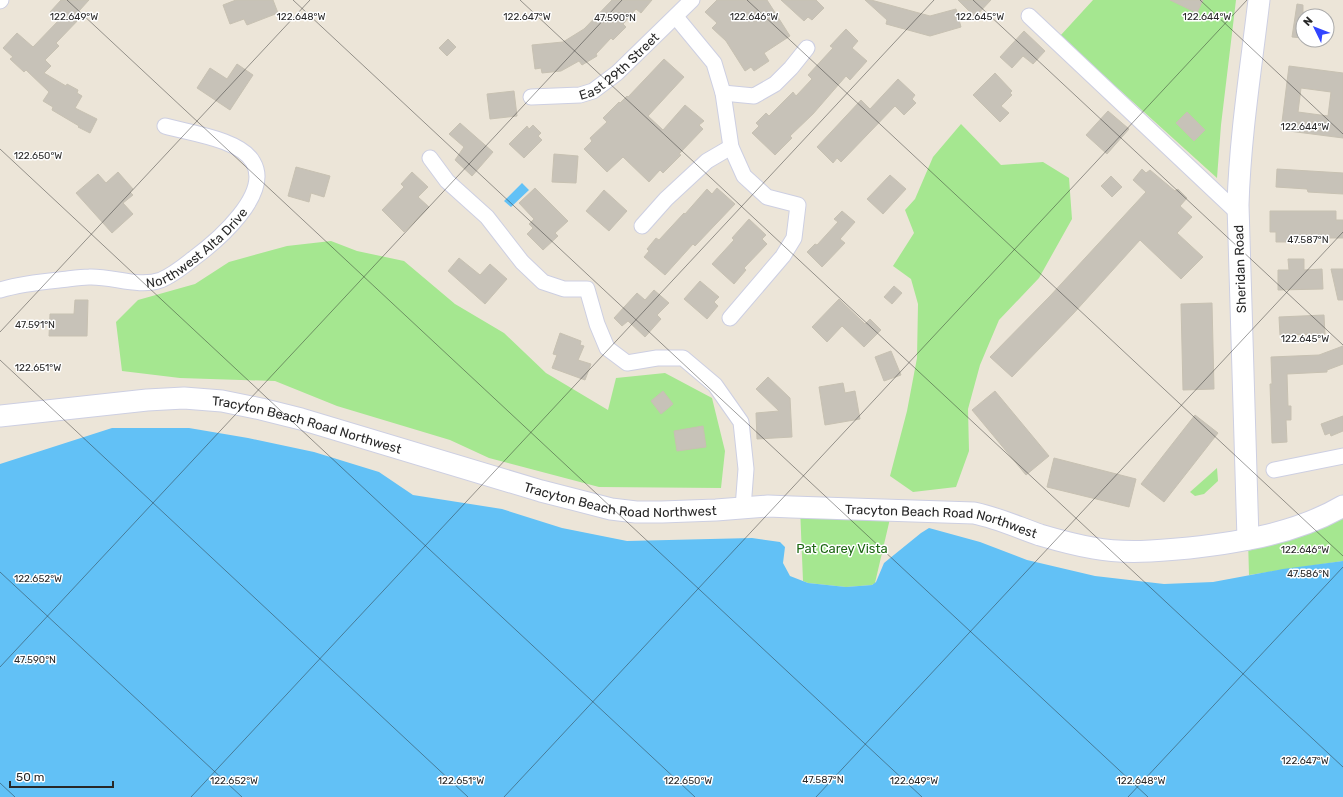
<svg xmlns="http://www.w3.org/2000/svg" width="1343" height="797" font-family="Rubik,sans-serif">
  <style>
    .green { fill: #a5e790 }
    .water { fill: #62c1f6 }
    .building { fill: #c7c2b8; stroke: #c7c1b2; fill-rule: evenodd }
    .lines { fill: none; stroke-linecap: round; stroke-linejoin: round }
    .street-casing { stroke: #cdcfe2; stroke-width: 17 }
    .secondary-casing { stroke: #cdcfe2; stroke-width: 23 }
    .street { stroke: #fff; stroke-width: 15 }
    .secondary { stroke: #fff; stroke-width: 21 }
    .ticks { fill: none; stroke: #282828; stroke-width: 1; stroke-opacity: 0.45 }
    .labels { text-anchor: middle; dominant-baseline: central; stroke-width: 3; stroke-linejoin: round; paint-order: stroke }
    .street-label { font-size: 13px; fill: #282828; stroke: #fff }
    .park-label { font-size: 13px; fill: #1e6814; stroke: #fff }
    .ticks-label { font-size: 10px; text-anchor: middle; fill: #282828; stroke: #fff; stroke-width: 3; stroke-linejoin: round; paint-order: stroke }
  </style>
  <rect width="100%" height="100%" fill="#ece5d8"/>
  <!-- green -->
  <path class="green" d="M 1093,0 L 1236,0 L 1221,125 L 1217,178 L 1060,36 Z
    M 961,124 L 1001,165 L 1043,162 L 1069,178 L 1072,219 L 1039,278 L 999,320 L 980,365 L 968,409 L 969,451 L 956,487 L 913,492 L 890,476 L 907,411 L 917,358 L 918,304 L 911,279 L 893,266 L 914,233 L 905,210 L 915,199 L 933,157 Z
    M 331,241 L 357,251 L 404,261 L 455,304 L 504,333 L 546,373 L 608,410 L 616,378 L 665,373 L 712,398 L 725,451 L 721,488 L 599,487 L 489,458 L 450,440 L 337,406 L 275,381 L 180,378 L 122,371 L 116,322 L 138,300 L 195,284 L 229,262 L 287,246 Z
    M 1217,468 L 1218,481 L 1204,494 L 1195,496 L 1190,492 Z
    M 1343,506 L 1343,561 L 1249,575 L 1248,539 Z
    M 800,507 L 892,510 L 875,583 L 872,585 L 846,587 L 808,583 L 803,581 Z"/>
  <!-- water -->
  <path class="water" d="M 522,183 L 529,190 L 511,207 L 504,201 Z
    M 112,428 L 189,428 L 248,438 L 314,452 L 379,472 L 413,495 L 502,509 L 562,528 L 627,541 L 752,538 L 780,542 L 785,547 L 783,563 L 790,576 L 808,583 L 846,587 L 872,585 L 876,582 L 884,563 L 921,533 L 929,528 L 980,542 L 1027,560 L 1095,576 L 1164,584 L 1213,582 L 1283,569 L 1343,561 L 1343,797 L 0,797 L 0,464 Z"/>
  <!-- building -->
  <path class="building" d="M 61,0 L 89,0 L 79,11 L 83,15 L 56,43 L 59,46 L 45,60 L 51,66 L 44,73 L 66,86 L 67,84 L 78,90 L 77,93 L 82,96 L 75,108 L 97,119 L 90,133 L 78,127 L 79,126 L 52,110 L 53,107 L 43,101 L 49,92 L 26,70 L 24,72 L 10,59 L 13,57 L 3,48 L 17,33 L 33,47 L 58,21 L 50,12 Z
    M 236,0 L 273,0 L 278,13 L 247,25 L 244,19 L 230,24 L 223,5 Z
    M 612,0 L 652,0 L 641,13 L 636,9 L 623,24 L 626,27 L 613,40 L 611,38 L 596,54 L 597,56 L 582,65 L 579,61 L 561,71 L 542,73 L 541,68 L 535,69 L 532,45 L 563,42 L 584,29 Z
    M 717,0 L 767,0 L 790,36 L 764,53 L 769,61 L 754,71 L 751,67 L 745,71 L 726,41 L 712,28 L 717,23 L 705,12 Z
    M 781,0 L 816,0 L 824,8 L 812,20 L 808,17 L 804,21 Z
    M 865,0 L 871,0 L 930,16 L 956,9 L 961,27 L 930,36 L 886,24 L 887,20 Z
    M 958,0 L 991,0 L 975,17 Z
    M 1170,0 L 1203,0 L 1197,13 Z
    M 1297,4 L 1303,5 L 1303,38 L 1292,37 Z
    M 846,29 L 858,41 L 852,48 L 867,61 L 850,80 L 846,76 L 813,114 L 790,136 L 792,138 L 775,155 L 752,133 L 759,126 L 756,123 L 766,113 L 769,116 L 793,92 L 796,96 L 812,79 L 808,75 L 833,48 L 830,46 Z
    M 1024,31 L 1045,51 L 1033,64 L 1023,56 L 1012,68 L 1000,57 Z
    M 448,39 L 456,47 L 447,56 L 439,48 Z
    M 664,59 L 684,77 L 648,116 L 663,130 L 685,105 L 704,121 L 699,125 L 703,129 L 679,154 L 681,155 L 663,173 L 660,170 L 649,182 L 623,157 L 607,172 L 584,149 L 592,141 L 590,138 L 607,122 L 603,118 L 619,102 L 620,103 L 627,96 L 628,97 Z
    M 237,64 L 253,75 L 230,110 L 197,88 L 210,68 L 227,79 Z
    M 1289,66 L 1343,73 L 1343,138 L 1281,130 ZM 1301,88 L 1331,92 L 1328,116 L 1298,112 Z
    M 995,73 L 1012,91 L 1010,93 L 1012,95 L 1001,106 L 1009,113 L 1000,122 L 973,95 Z
    M 898,79 L 915,95 L 912,99 L 916,103 L 904,115 L 895,106 L 841,162 L 837,158 L 833,163 L 817,147 L 861,100 L 870,109 Z
    M 514,91 L 517,116 L 490,119 L 487,94 Z
    M 1108,111 L 1129,129 L 1107,154 L 1086,135 Z
    M 1187,112 L 1205,130 L 1194,141 L 1176,123 Z
    M 460,123 L 493,152 L 472,176 L 455,160 L 464,147 L 449,134 Z
    M 533,125 L 541,133 L 538,136 L 542,140 L 524,158 L 509,144 L 527,126 L 529,129 Z
    M 554,154 L 578,156 L 576,183 L 552,182 Z
    M 296,167 L 330,176 L 324,197 L 311,193 L 309,202 L 288,196 Z
    M 1142,169 L 1146,173 L 1150,170 L 1175,191 L 1178,189 L 1187,198 L 1180,206 L 1192,217 L 1177,233 L 1203,257 L 1181,279 L 1140,240 L 1073,314 L 1012,377 L 990,357 L 1050,296 L 1146,192 L 1133,180 Z
    M 1277,169 L 1343,173 L 1343,194 L 1308,192 L 1307,189 L 1276,187 Z
    M 118,172 L 133,189 L 130,192 L 133,195 L 123,203 L 133,214 L 112,233 L 76,193 L 98,174 L 106,183 Z
    M 412,172 L 428,187 L 418,197 L 429,207 L 404,232 L 382,210 L 404,187 L 401,184 Z
    M 890,175 L 906,189 L 883,214 L 867,199 Z
    M 1111,176 L 1122,187 L 1112,197 L 1101,186 Z
    M 535,188 L 568,221 L 555,233 L 558,236 L 543,250 L 527,234 L 533,228 L 529,224 L 534,219 L 519,203 Z
    M 717,188 L 735,204 L 695,246 L 693,244 L 665,275 L 644,257 L 649,251 L 647,249 L 656,238 L 659,240 L 684,213 L 685,214 L 707,189 L 712,194 Z
    M 604,190 L 627,211 L 609,231 L 586,211 Z
    M 842,211 L 855,222 L 840,239 L 845,243 L 822,267 L 807,252 L 815,244 L 817,245 L 838,222 L 834,219 Z
    M 1270,211 L 1336,211 L 1336,220 L 1343,220 L 1343,238 L 1297,238 L 1297,242 L 1276,242 L 1276,232 L 1270,232 Z
    M 749,219 L 766,235 L 762,239 L 767,244 L 744,268 L 746,270 L 734,284 L 712,264 L 734,240 L 732,238 Z
    M 459,258 L 480,275 L 490,264 L 507,279 L 485,304 L 448,271 Z
    M 1288,259 L 1304,259 L 1304,270 L 1322,269 L 1323,289 L 1278,290 L 1278,270 L 1289,270 Z
    M 1331,269 L 1343,269 L 1343,300 L 1338,300 Z
    M 700,281 L 719,297 L 714,302 L 718,306 L 707,319 L 684,299 Z
    M 894,286 L 902,293 L 892,304 L 884,297 Z
    M 654,290 L 669,303 L 657,315 L 661,319 L 645,337 L 628,321 L 622,326 L 614,318 L 637,293 L 645,300 Z
    M 839,299 L 865,324 L 870,319 L 881,330 L 864,347 L 842,326 L 827,342 L 812,327 Z
    M 75,300 L 88,300 L 87,336 L 49,336 L 50,314 L 74,314 Z
    M 1212,303 L 1214,389 L 1183,390 L 1181,304 Z
    M 1324,315 L 1325,334 L 1280,335 L 1279,317 Z
    M 560,333 L 581,341 L 580,345 L 584,346 L 578,360 L 591,364 L 585,380 L 552,368 L 557,355 L 553,354 Z
    M 1343,346 L 1343,364 L 1327,370 L 1327,372 L 1287,374 L 1288,406 L 1291,406 L 1291,420 L 1286,420 L 1287,442 L 1272,443 L 1270,384 L 1272,384 L 1271,357 L 1319,355 Z
    M 891,351 L 901,375 L 884,381 L 875,357 Z
    M 768,377 L 790,398 L 792,437 L 757,439 L 756,413 L 779,411 L 756,389 Z
    M 843,383 L 845,393 L 855,391 L 860,419 L 825,425 L 819,387 Z
    M 663,391 L 673,404 L 661,414 L 651,401 Z
    M 995,391 L 1049,456 L 1026,475 L 972,410 Z
    M 1195,415 L 1218,433 L 1164,502 L 1141,484 Z
    M 1343,416 L 1343,431 L 1331,436 L 1330,433 L 1325,435 L 1321,424 Z
    M 703,426 L 706,447 L 677,451 L 674,431 Z
    M 1054,458 L 1136,479 L 1129,507 L 1047,487 Z"/>
  <g class="lines">
    <defs>
      <g id="street">
        <path d="M 0,1 L 1,0"/>
        <path d="M 1029,16 L 1238,213"/>
        <path d="M 676,17 L 714,63 L 723,93 L 731,147 L 744,176 L 767,197 L 798,205 L 794,238 L 783,256 L 730,318"/>
        <path d="M 723,93 L 754,96 L 775,84 L 791,68 L 807,48"/>
        <path id="s1" d="M 531,97 L 580,95 L 593,91 L 617,73 L 692,0"/>
        <path d="M 430,158 L 447,181 L 487,217 L 522,262 L 543,282 L 564,289 L 587,289 L 597,324 L 607,348 L 627,363 L 657,358 L 683,358 L 715,385 L 741,422 L 746,469 L 743,508"/>
        <path d="M 642,226 L 666,199 L 707,161 L 731,147"/>
        <path id="s2" d="M 0,290 C 20,284 39,282 59,280 C 69,279 80,277 89,277 C 113,276 138,288 161,280 C 173,275 184,266 194,258 C 217,241 272,194 253,162 C 240,139 189,133 165,126"/>
        <path d="M 1274,470 L 1343,456"/>
      </g>
      <g id="secondary">
        <path id="s3" d="M 0,416 L 147,400 L 184,398 L 222,401 L 261,409 L 301,419 L 541,491 L 611,509 L 636,512 L 662,512 L 716,510 L 768,506 L 792,507 L 974,513 C 998,518 1017,527 1040,535 C 1057,540 1075,545 1093,548 C 1124,554 1158,551 1189,548 C 1242,542 1297,533 1343,506"/>
        <path d="M 1248,539 L 1238,205 C 1240,136 1251,68 1259,0"/>
      </g>
    </defs>
    <!-- street casing -->
    <use href="#street" class="street-casing"/>
    <!-- secondary casing -->
    <use href="#secondary" class="secondary-casing"/>
    <!-- street -->
    <use href="#street" class="street"/>
    <!-- secondary -->
    <use href="#secondary" class="secondary"/>
  </g>
  <!-- ticks -->
  <path class="ticks" d="M 67,0 L 922,797M 293,0 L 1148,797M 520,0 L 1343,767M 747,0 L 1343,556M 973,0 L 1343,345M 1200,0 L 1343,134M 0,149 L 695,797M 0,332 L 310,0M 0,360 L 468,797M 0,572 L 242,797M 0,667 L 622,0M 0,783 L 15,797M 191,797 L 934,0M 504,797 L 1247,0M 816,797 L 1343,232M 1128,797 L 1343,567"/>
  <g class="labels">
    <!-- street labels -->
    <g class="street-label">
      <text stroke="none"><textPath href="#s1" startOffset="98">East 29th Street</textPath></text>
      <text stroke="none"><textPath href="#s2" startOffset="210">Northwest Alta Drive</textPath></text>
      <text transform="translate(1240 269) rotate(-92)">Sheridan Road</text>
      <text stroke="none"><textPath href="#s3" startOffset="311">Tracyton Beach Road Northwest</textPath></text>
      <text stroke="none"><textPath href="#s3" startOffset="635">Tracyton Beach Road Northwest</textPath></text>
      <text stroke="none"><textPath href="#s3" startOffset="959">Tracyton Beach Road Northwest</textPath></text>
    </g>
    <!-- park labels -->
    <g class="park-label">
      <text x="842" y="548">Pat Carey Vista</text>
    </g>
  </g>
  <g class="ticks-label">
    <text x="74" y="20">122.649°W</text>
    <text x="301" y="20">122.648°W</text>
    <text x="527" y="20">122.647°W</text>
    <text x="754" y="20">122.646°W</text>
    <text x="980" y="20">122.645°W</text>
    <text x="1207" y="20">122.644°W</text>
    <text x="615" y="21">47.590°N</text>
    <text x="1305" y="130">122.644°W</text>
    <text x="38" y="159">122.650°W</text>
    <text x="1308" y="243">47.587°N</text>
    <text x="35" y="328">47.591°N</text>
    <text x="1305" y="342">122.645°W</text>
    <text x="38" y="371">122.651°W</text>
    <text x="1305" y="553">122.646°W</text>
    <text x="1308" y="577">47.586°N</text>
    <text x="38" y="582">122.652°W</text>
    <text x="35" y="663">47.590°N</text>
    <text x="1305" y="764">122.647°W</text>
    <text x="823" y="783">47.587°N</text>
    <text x="234" y="784">122.652°W</text>
    <text x="461" y="784">122.651°W</text>
    <text x="688" y="784">122.650°W</text>
    <text x="914" y="784">122.649°W</text>
    <text x="1141" y="784">122.648°W</text>
  </g>
  <!-- north arrow -->
  <g transform="translate(1315 28) rotate(313)"><circle r="19" fill="#ffffff" stroke="#a9a9a9"/>
  <path d="M0-3L7 15L0 10L-7 15Z" fill="#3245ff"/>
  <text y="-6" font-size="11" font-weight="bold" text-anchor="middle" fill="#282828">N</text>
  </g>
  <!-- scale -->
  <path d="M10 781v6h103v-6" fill="none" stroke="#282828" stroke-width="2"/>
  <text x="16" y="781" font-size="12" fill="#282828" stroke="#ffffff" stroke-width="3" paint-order="stroke">50 m</text>
</svg>
